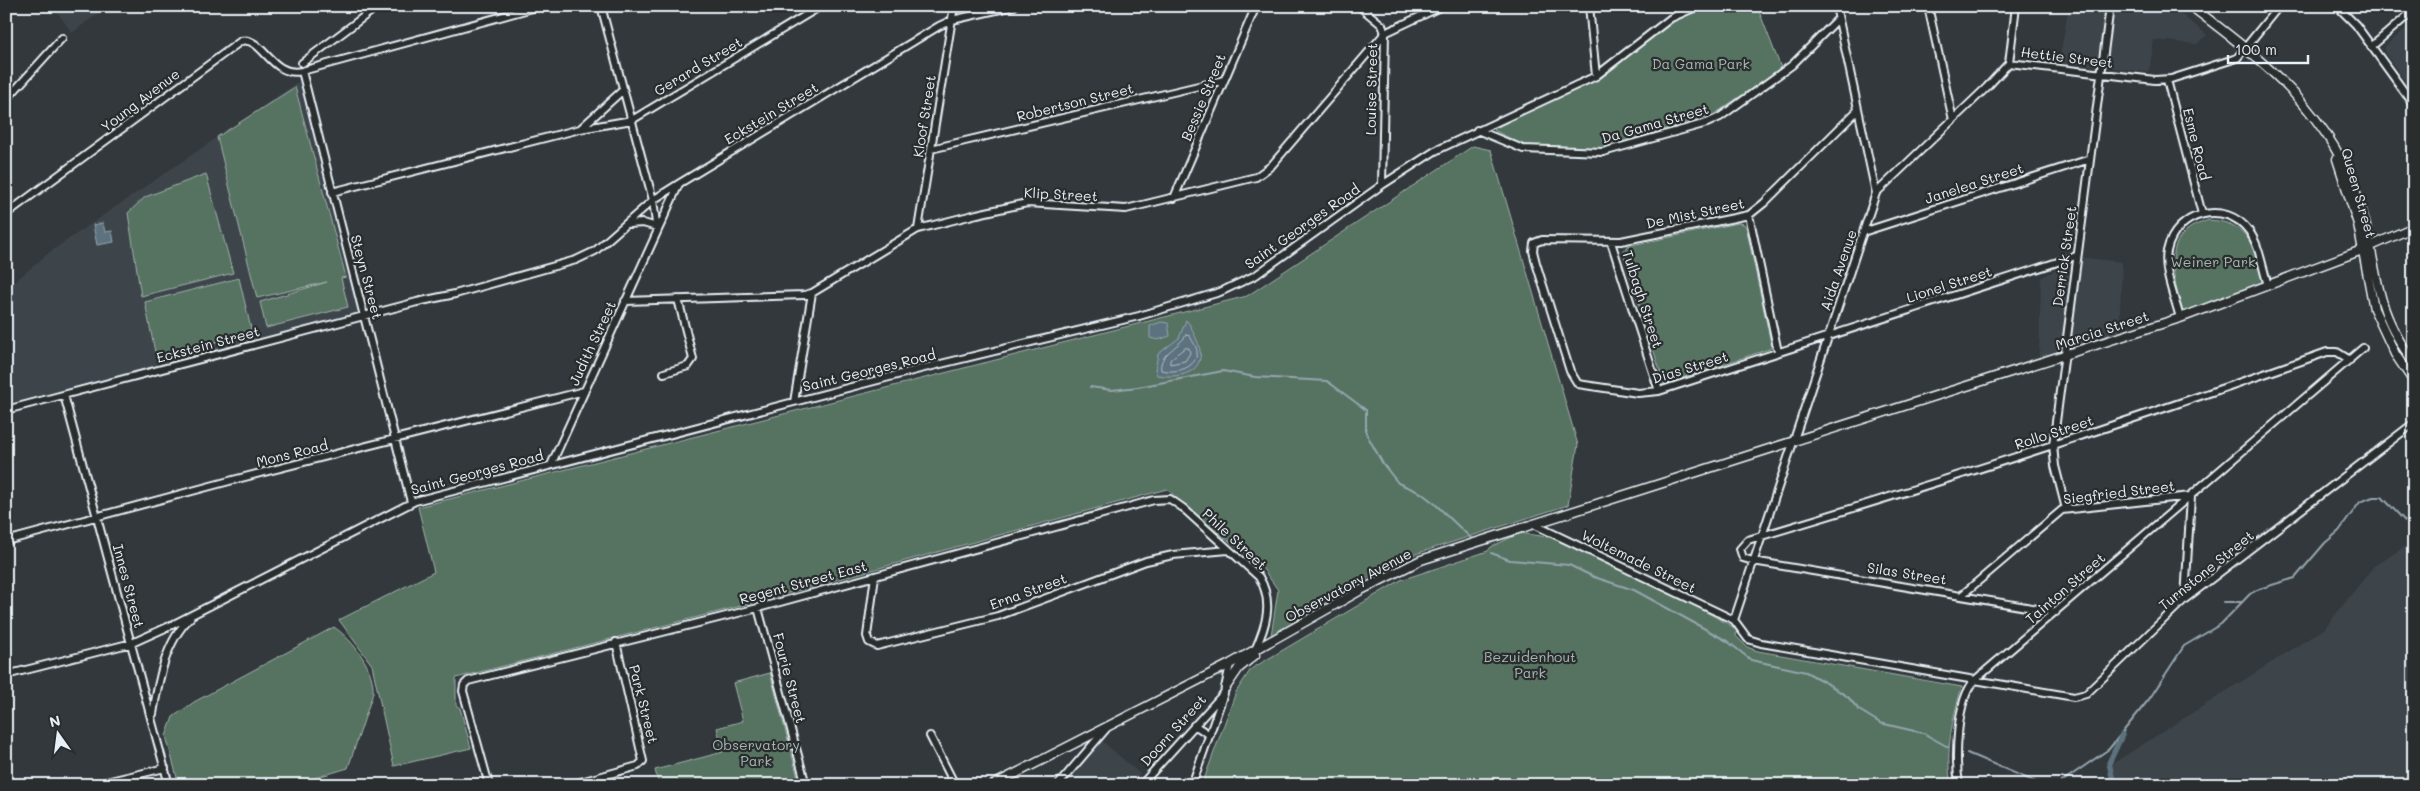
<svg xmlns="http://www.w3.org/2000/svg" width="2420" height="791" font-family="Mali,sans-serif">
  <style>
    .built { fill: #3e454c }
    .green { fill: #577261; stroke: #a0b2ac }
    .water { fill: #5c727e; stroke: #94a5af }
    .lines { fill: none; stroke-linecap: round; stroke-linejoin: round }
    .shore { stroke: #b0bec7; stroke-width: 1 }
    .stream { stroke: #94a5af; stroke-width: 2 }
    .canal { stroke: #5c727e; stroke-width: 5.5 }
    .minor-casing { stroke: #e8f1f8; stroke-width: 10 }
    .major-casing { stroke: #e8f1f8; stroke-width: 11 }
    .minor { stroke: #2a2d2e; stroke-width: 6 }
    .major { stroke: #2a2d2e; stroke-width: 8 }
    .labels { text-anchor: middle; dominant-baseline: central; stroke-width: 4.5; stroke-linejoin: round; paint-order: stroke }
    .street-label { font-size: 14px; fill: #e8f1f8; stroke: #2a2d2e }
    .park-label { font-size: 14px; fill: #a7b8b4; stroke: #2a2d2e }
  </style>
  <rect width="100%" height="100%" fill="#33383c"/>
  <filter id="ink" filterUnits="userSpaceOnUse"><feTurbulence type="fractalNoise" baseFrequency=".02" numOctaves="2"/><feDisplacementMap in="SourceGraphic" scale="10" xChannelSelector="R" yChannelSelector="G"/><feConvolveMatrix kernelMatrix="1 2 1 2 8 2 1 2 1" color-interpolation-filters="sRGB"/></filter>
  <g filter="url(#ink)">
    <!-- built -->
    <path class="built" d="M 53,6 L 108,6 L 72,33 Z
      M 2069,6 L 2171,6 L 2207,35 L 2197,44 L 2154,40 L 2149,72 L 2059,62 Z
      M 2414,22 L 2414,93 L 2385,53 L 2385,46 Z
      M 301,80 L 360,314 L 6,404 L 6,289 L 50,252 Z
      M 2078,257 L 2122,262 L 2119,336 L 2039,357 L 2041,278 Z
      M 2414,541 L 2414,785 L 2117,785 L 2109,766 L 2324,629 L 2374,566 Z
      M 1102,741 L 1140,774 L 1131,785 L 1063,785 Z"/>
    <!-- green -->
    <path class="green" d="M 1709,6 L 1757,6 L 1781,68 L 1713,115 L 1601,148 L 1524,145 L 1495,131 L 1494,128 L 1497,125 L 1601,78 L 1671,23 Z
      M 295,87 L 346,277 L 341,278 L 348,307 L 266,328 L 260,302 L 327,282 L 257,298 L 217,137 Z
      M 1473,146 L 1491,150 L 1578,445 L 1568,505 L 1400,559 L 1271,636 L 1278,590 L 1258,562 L 1199,519 L 1167,489 L 741,606 L 456,678 L 456,705 L 460,708 L 471,748 L 394,766 L 372,665 L 339,620 L 434,572 L 418,507 L 1247,296 Z
      M 206,174 L 233,273 L 141,296 L 128,213 L 145,197 Z
      M 2208,220 C 2252,222 2253,249 2265,284 L 2182,313 C 2177,287 2161,247 2190,228 C 2195,224 2203,223 2208,220 Z
      M 1738,223 L 1744,224 L 1746,227 L 1772,348 L 1664,384 L 1623,252 L 1627,246 Z
      M 239,278 L 252,333 L 156,357 L 145,302 Z
      M 1520,533 L 1569,540 L 1672,593 L 1737,629 L 1736,636 L 1747,647 L 1758,651 L 1962,687 C 1952,719 1945,752 1951,785 L 1202,785 L 1236,692 L 1251,669 L 1401,580 L 1488,551 L 1491,547 Z
      M 334,627 C 353,640 375,669 373,693 L 348,768 L 291,785 L 179,785 L 166,736 L 173,717 L 194,702 Z
      M 770,673 L 800,785 L 659,785 L 655,770 L 723,752 L 717,728 L 743,721 L 733,683 Z"/>
    <!-- water -->
    <path class="water" d="M 103,223 L 105,232 L 112,231 L 114,242 L 97,245 L 93,225 Z
      M 1186,320 C 1191,325 1193,332 1196,338 C 1211,369 1185,380 1157,375 L 1155,370 L 1158,354 L 1179,338 Z
      M 1161,322 L 1168,323 L 1170,336 L 1158,340 L 1150,338 L 1150,326 Z"/>
    <g class="lines">
      <!-- shore -->
      <path class="shore" d="M 1186,335 L 1190,336 C 1192,341 1198,348 1197,354 C 1194,370 1174,373 1161,370 C 1158,354 1180,347 1186,335 Z
        M 1185,348 L 1189,348 L 1190,353 L 1185,361 L 1170,364 L 1170,360 Z"/>
      <!-- stream -->
      <path class="stream" d="M 1090,387 L 1112,390 L 1138,387 L 1223,371 L 1255,377 L 1327,381 L 1366,410 L 1366,433 L 1383,464 L 1398,483 L 1421,493 L 1434,503 L 1473,540
        M 1491,553 L 1510,560 L 1569,565 L 1594,577 L 1634,590 L 1727,641 L 1751,660 L 1806,672 L 1828,684 L 1848,697 L 1859,710 L 1880,723 L 1923,733 L 1948,747
        M 2224,602 L 2241,602
        M 1967,753 L 2043,785
        M 2057,785 L 2109,749 L 2150,698 L 2184,646 L 2221,624 L 2250,594 L 2259,589 L 2295,578 L 2325,543 L 2339,531 L 2360,502 L 2373,497 L 2382,497 L 2405,521 L 2414,522"/>
      <!-- canal -->
      <path class="canal" d="M 2114,785 L 2109,763 L 2122,735"/>
      <defs>
        <path id="minor" d="M 601,6 L 653,200 L 657,231
          M 1359,6 L 1382,25 L 1385,33 L 1382,185
          M 1589,6 L 1596,76
          M 1928,6 L 1953,120
          M 2337,6 L 2356,25 L 2414,105
          M 2371,47 L 2414,10
          M 302,63 L 378,6
          M 2009,63 L 2155,80 L 2171,79 L 2237,58 L 2279,6
          M 2009,63 L 2016,6
          M 302,71 L 540,6
          M 2167,80 L 2202,214
          M 6,100 L 62,38
          M 1858,110 L 1764,203 L 1749,215 L 1621,241 L 1542,240 L 1534,243 L 1533,251 L 1536,263 L 1570,371 L 1578,384 L 1638,393 L 1659,391 L 2076,256
          M 580,129 L 623,90
          M 1477,130 L 1523,149 L 1603,152 L 1707,123 L 1720,117 L 1792,65 L 1838,19
          M 931,149 L 1224,80
          M 332,192 L 580,129 L 632,120 L 821,6
          M 1876,193 L 1987,87 L 2009,63
          M 1174,198 L 1256,6
          M 6,214 L 241,41 C 263,36 271,78 302,71 L 411,502
          M 1749,215 L 1778,352
          M 629,224 L 643,223 L 657,227
          M 918,229 L 954,6
          M 1866,231 L 2090,159
          M 1611,242 L 1659,391
          M 625,301 L 804,295 L 812,293 L 918,229 L 977,214 L 1027,203 L 1126,209 L 1256,177 L 1271,166 L 1385,33 L 1442,6
          M 2180,318 C 2175,298 2163,271 2167,251 C 2175,212 2226,199 2249,231 C 2260,246 2262,268 2268,285
          M 664,373 L 688,366 L 693,359 L 678,299
          M 64,395 L 169,785
          M 794,402 L 812,293
          M 6,410 L 417,302 L 455,294 L 576,260 L 595,251 L 653,200 L 680,183 L 939,26 L 952,20 L 1014,6
          M 551,465 L 679,184
          M 2066,509 L 2055,466 L 2053,445 L 2110,6
          M 1533,524 L 1734,620
          M 6,541 L 233,480 L 584,391
          M 875,576 L 867,636 L 869,642 L 877,646 L 998,616 L 1146,561 L 1173,555 L 1228,550
          M 1962,595 L 2062,510 L 2191,496 L 2185,599
          M 758,608 L 806,785
          M 2056,612 L 1753,561 L 1743,558 L 1740,549 L 1748,540 C 1942,482 2135,420 2327,352 L 2337,352 L 2350,360
          M 1734,620 L 1748,639 L 1761,643 L 1975,680 L 2363,348
          M 1734,620 L 1876,193 L 1836,6
          M 6,675 L 132,643 L 172,625 L 415,501 L 920,369 L 1139,316 L 1220,292 L 1256,275 L 1382,185 L 1435,151 L 1596,76 L 1671,18 L 1698,6
          M 153,714 C 158,682 165,642 190,618
          M 1194,725 L 1210,735
          M 930,736 L 955,785
          M 93,785 L 165,768
          M 489,785 L 463,691 L 464,685 L 468,681 L 758,608 L 1154,500 L 1170,499 L 1183,508 L 1259,577 C 1274,602 1266,626 1255,650
          M 570,785 L 638,766 L 643,761 L 616,642
          M 1058,785 L 1106,729
          M 1141,785 L 1224,693
          M 1192,785 L 1224,693 L 1230,664
          M 1959,785 C 1955,759 1956,699 1975,680 L 2074,697 L 2086,694 L 2185,599 L 2414,423"/>
        <path id="major" d="M 2191,6 C 2265,62 2333,114 2361,208 C 2371,239 2373,272 2383,304 C 2389,325 2402,346 2414,364
          M 2337,159 L 2358,224 L 2374,309 L 2395,354 L 2414,382
          M 1226,687 L 1239,668 L 1255,655
          M 993,785 L 1230,664 L 1361,590 L 1421,560 L 2180,318 L 2362,250 L 2414,227"/>
      </defs>
      <!-- minor casing -->
      <use href="#minor" class="minor-casing"/>
      <!-- major casing -->
      <use href="#major" class="major-casing"/>
      <!-- minor -->
      <use href="#minor" class="minor"/>
      <!-- major -->
      <use href="#major" class="major"/>
    </g>
  </g>
  <g class="labels">
    <!-- street labels -->
    <g class="street-label">
      <text transform="translate(2067 57) rotate(7)">Hettie Street</text>
      <text transform="translate(698 66) rotate(-31)">Gerard Street</text>
      <text transform="translate(1371 89) rotate(-89)">Louise Street</text>
      <text transform="translate(1203 97) rotate(-67)">Bessie Street</text>
      <text transform="translate(140 100) rotate(-37)">Young Avenue</text>
      <text transform="translate(1075 102) rotate(-14)">Robertson Street</text>
      <text transform="translate(771 113) rotate(-31)">Eckstein Street</text>
      <text transform="translate(924 116) rotate(-81)">Kloof Street</text>
      <text transform="translate(1655 123) rotate(-16)">Da Gama Street</text>
      <text transform="translate(2197 144) rotate(76)">Esme Road</text>
      <text transform="translate(1974 183) rotate(-18)">Janelea Street</text>
      <text transform="translate(2359 193) rotate(74)">Queen Street</text>
      <text transform="translate(1061 194) rotate(3)">Klip Street</text>
      <text transform="translate(1695 213) rotate(-12)">De Mist Street</text>
      <text transform="translate(1302 226) rotate(-35)">Saint Georges Road</text>
      <text transform="translate(2064 256) rotate(-82)">Derrick Street</text>
      <text transform="translate(1838 270) rotate(-71)">Aida Avenue</text>
      <text transform="translate(367 277) rotate(75)">Steyn Street</text>
      <text transform="translate(1949 284) rotate(-18)">Lionel Street</text>
      <text transform="translate(1643 299) rotate(72)">Tulbagh Street</text>
      <text transform="translate(2102 330) rotate(-18)">Marcia Street</text>
      <text transform="translate(592 343) rotate(-65)">Judith Street</text>
      <text transform="translate(208 344) rotate(-15)">Eckstein Street</text>
      <text transform="translate(1690 367) rotate(-17)">Dias Street</text>
      <text transform="translate(869 370) rotate(-14)">Saint Georges Road</text>
      <text transform="translate(2054 432) rotate(-18)">Rollo Street</text>
      <text transform="translate(292 453) rotate(-14)">Mons Road</text>
      <text transform="translate(477 472) rotate(-15)">Saint Georges Road</text>
      <text transform="translate(2119 492) rotate(-7)">Siegfried Street</text>
      <text transform="translate(1235 539) rotate(43)">Phile Street</text>
      <text transform="translate(1639 561) rotate(26)">Woltemade Street</text>
      <text transform="translate(2206 570) rotate(-39)">Turnstone Street</text>
      <text transform="translate(1907 573) rotate(9)">Silas Street</text>
      <text transform="translate(803 582) rotate(-15)">Regent Street East</text>
      <text transform="translate(1348 585) rotate(-28)">Observatory Avenue</text>
      <text transform="translate(129 586) rotate(75)">Innes Street</text>
      <text transform="translate(2065 588) rotate(-41)">Tainton Street</text>
      <text transform="translate(1028 591) rotate(-20)">Erna Street</text>
      <text transform="translate(790 678) rotate(75)">Fourie Street</text>
      <text transform="translate(644 704) rotate(76)">Park Street</text>
      <text transform="translate(1173 730) rotate(-48)">Doorn Street</text>
    </g>
    <!-- park labels -->
    <g class="park-label">
      <text x="1701" y="63">Da Gama Park</text>
      <text x="2213" y="261">Weiner Park</text>
      <text x="1530" y="656">Bezuidenhout<tspan x="1530" dy="16">Park</tspan></text>
      <text x="756" y="744">Observatory<tspan x="756" dy="16">Park</tspan></text>
    </g>
  </g>
  <!-- margin -->
  <rect width="2420" height="791" fill="none" stroke="#2a2d2e" stroke-width="25"/>
  <rect x="12" y="12" width="2395" height="766" fill="none" stroke="#e8f1f8" stroke-width="2" filter="url(#ink)"/>
  <!-- north arrow -->
  <g transform="translate(58 734) rotate(346)" stroke="#2a2d2e" stroke-width="4" paint-order="stroke">
  <path d="M0-4L9 19L0 12L-9 19Z" fill="#e8f1f8"/>
  <text y="-8" font-size="14" font-weight="bold" text-anchor="middle" fill="#e8f1f8">N</text>
  </g>
  <!-- scale -->
  <path d="M2228 55v8h80v-8" fill="none" stroke="#e8f1f8" stroke-width="2.5"/>
  <text x="2235" y="55" font-size="15" fill="#e8f1f8" stroke="#2a2d2e" stroke-width="4" paint-order="stroke">100 m</text>
</svg>
